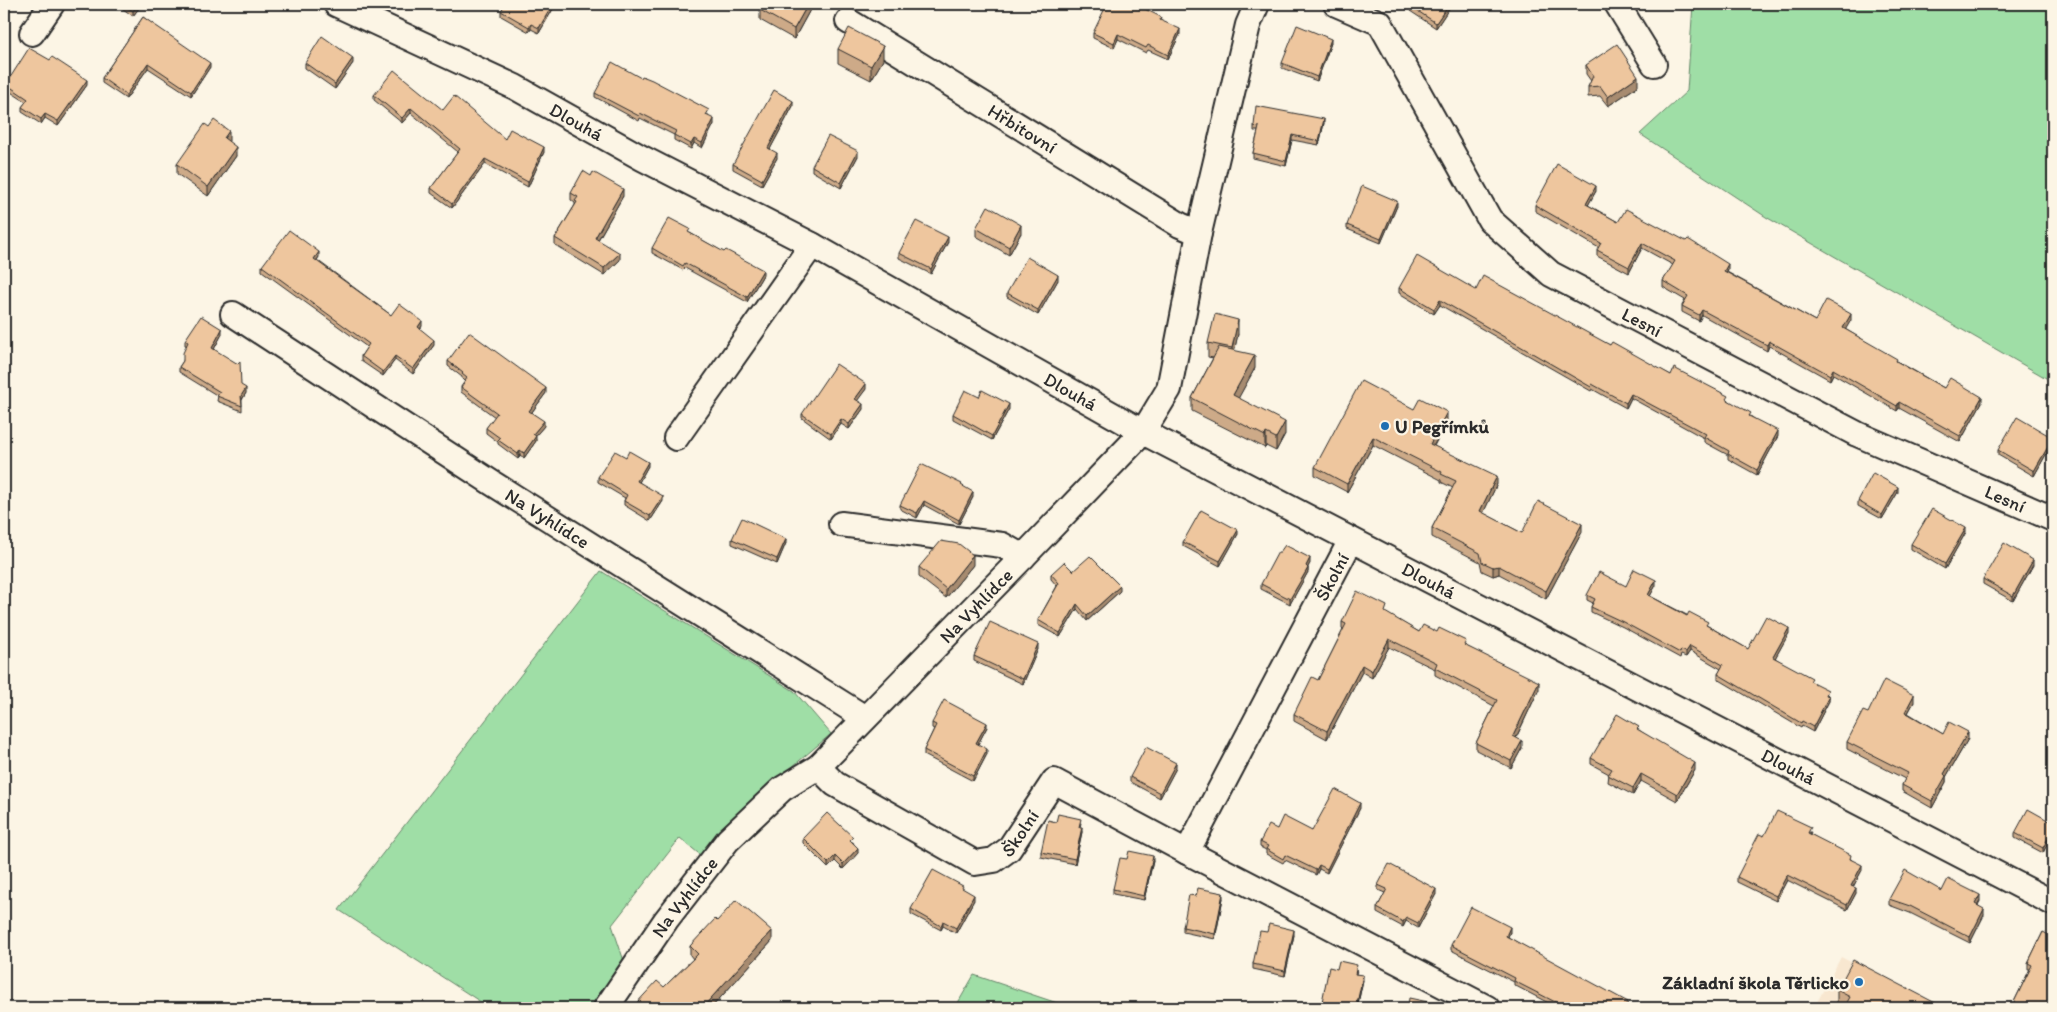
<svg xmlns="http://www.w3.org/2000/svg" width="2057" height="1012" font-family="Itim,sans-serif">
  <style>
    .built { fill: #f8e7d0 }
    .green { fill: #9fdea6; stroke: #658468 }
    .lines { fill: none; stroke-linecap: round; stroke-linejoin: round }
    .minor-casing { stroke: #2b2b2b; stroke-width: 28 }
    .minor { stroke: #fcf5e5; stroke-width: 24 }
    .wall { fill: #cdaa88; stroke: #2b2b2b }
    .shaded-wall { fill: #a78b6f; stroke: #2b2b2b }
    .building { fill: #eec69e; stroke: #2b2b2b }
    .poi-dot { fill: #1f6fb2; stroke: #fcf5e5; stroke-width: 2 }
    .labels { text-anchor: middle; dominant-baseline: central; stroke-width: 4.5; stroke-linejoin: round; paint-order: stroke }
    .street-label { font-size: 19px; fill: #2b2b2b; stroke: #fcf5e5 }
    .poi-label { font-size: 19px; font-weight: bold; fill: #2b2b2b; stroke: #fcf5e5; text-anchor: start }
  </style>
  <rect width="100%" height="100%" fill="#fcf5e5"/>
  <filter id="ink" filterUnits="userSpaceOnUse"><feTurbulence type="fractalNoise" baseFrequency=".02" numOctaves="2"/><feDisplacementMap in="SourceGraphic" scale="10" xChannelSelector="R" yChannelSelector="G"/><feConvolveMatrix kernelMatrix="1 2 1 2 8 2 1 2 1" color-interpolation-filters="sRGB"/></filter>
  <g filter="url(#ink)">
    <!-- built -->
    <path class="built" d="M 1841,957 L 1939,1008 L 1814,1008 Z"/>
    <!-- green -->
    <path class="green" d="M 1693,4 L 2053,4 L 2053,382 L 1766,217 L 1640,134 L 1687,91 Z
      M 601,571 L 794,691 L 831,734 L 760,794 L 704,858 L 680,838 L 612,925 L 626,967 L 598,1008 L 490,1008 L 339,910 Z
      M 974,975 L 1072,1008 L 955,1008 Z"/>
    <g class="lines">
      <defs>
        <g id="minor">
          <path id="s1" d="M 336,4 L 515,87 L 642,158 L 812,245 L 1143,432 L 2053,903"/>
          <path id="s2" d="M 1336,4 L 1380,23 L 1490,220 L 1551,274 L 1857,434 L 2053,519"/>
          <path d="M 1617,4 L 1654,64"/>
          <path id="s3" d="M 848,21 L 1180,225 L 1199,233"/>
          <path d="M 32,33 L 52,4"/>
          <path id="s4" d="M 233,314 L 492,483 L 865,718"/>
          <path d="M 676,438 L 812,245"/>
          <path d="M 841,524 L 1002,545 L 1023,557"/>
          <path id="s5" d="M 818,767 L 835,784 L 975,863 L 994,860 L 1009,849 L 1054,781 L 1187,852 L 1487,1008"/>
          <path id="s6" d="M 1187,852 L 1351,540"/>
          <path id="s7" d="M 606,1008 L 666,920 L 728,840 L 782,789 L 818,767 L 1023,557 L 1143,432 L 1169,389 L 1199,233 L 1248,25 L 1257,4"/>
        </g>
      </defs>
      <!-- minor casing -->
      <use href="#minor" class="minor-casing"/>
      <!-- minor -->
      <use href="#minor" class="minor"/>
    </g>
    <!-- wall -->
    <path class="wall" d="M 116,4 L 142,4 L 133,16 Z
      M 811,4 L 811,8 L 794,39 L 760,20 L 760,10 Z
      M 1147,4 L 1145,9 L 1180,34 L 1168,59 L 1148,50 L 1146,53 L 1118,39 L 1114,48 L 1093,38 L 1093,33 Z
      M 1452,4 L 1436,28 L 1410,11 L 1410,6 Z
      M 1533,4 L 1544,4 L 1536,9 Z
      M 553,9 L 539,33 L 531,29 L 529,32 L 501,16 L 501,11 Z
      M 143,17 L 210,67 L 191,96 L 148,68 L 126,99 L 102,83 L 102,78 Z
      M 1331,43 L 1317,81 L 1282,68 L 1282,63 Z
      M 838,49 L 883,60 L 871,80 L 838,63 Z
      M 305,63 L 353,63 L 335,89 L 305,68 Z
      M 1586,65 L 1638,86 L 1608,106 L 1600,96 L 1588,97 L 1588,87 L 1591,81 L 1586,74 Z
      M 6,84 L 87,85 L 58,126 L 45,118 L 41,124 L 22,112 L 22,107 L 26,102 L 6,89 Z
      M 595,93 L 709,115 L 708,116 L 714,124 L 702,148 L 694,143 L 691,149 L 674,140 L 674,135 L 640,118 L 639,121 L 595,97 Z
      M 374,95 L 443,110 L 505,139 L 544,152 L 528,187 L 485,164 L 452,208 L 431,193 L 431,188 L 458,152 L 411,113 L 402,123 L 374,100 Z
      M 793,106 L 770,149 L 777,158 L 762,185 L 733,169 L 733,164 Z
      M 1324,123 L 1319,145 L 1292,140 L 1286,166 L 1253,158 L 1253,153 L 1258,131 L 1254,131 L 1254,126 Z
      M 228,141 L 236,156 L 208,196 L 177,174 L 177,164 L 229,141 Z
      M 858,156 L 841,188 L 812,171 L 812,166 Z
      M 1596,191 L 1588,205 L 1618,222 L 1728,269 L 1727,272 L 1815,321 L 1851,320 L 1845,329 L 1897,361 L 1944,388 L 1982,402 L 1960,442 L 1899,408 L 1897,411 L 1833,374 L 1830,380 L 1769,346 L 1767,351 L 1702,315 L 1699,321 L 1682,312 L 1682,306 L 1685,300 L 1663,287 L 1663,281 L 1673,265 L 1642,248 L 1629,273 L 1597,256 L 1597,250 L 1599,248 L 1535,211 L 1535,205 Z
      M 571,193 L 623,196 L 598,240 L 620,260 L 604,275 L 555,245 L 555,238 L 575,205 L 575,203 L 571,200 Z
      M 1397,206 L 1381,243 L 1347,229 L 1347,225 Z
      M 976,228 L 1021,233 L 1009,255 L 976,236 Z
      M 690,233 L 763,275 L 747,302 L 685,268 L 683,270 L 652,253 L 652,248 Z
      M 948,242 L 931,274 L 899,258 L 899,253 Z
      M 319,257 L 317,260 L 391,315 L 422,326 L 420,329 L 434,345 L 413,374 L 395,360 L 383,376 L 361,361 L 361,356 L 367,347 L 262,271 L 262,266 Z
      M 1058,280 L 1038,315 L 1007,297 L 1007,293 Z
      M 1399,288 L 1476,290 L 1610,345 L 1671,375 L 1728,400 L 1778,436 L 1757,475 L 1728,459 L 1728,455 L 1704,442 L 1704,438 L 1631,398 L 1626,408 L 1592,389 L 1591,391 L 1440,305 L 1434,314 L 1399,293 Z
      M 222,334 L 214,349 L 246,393 L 242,400 L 242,411 L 217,401 L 218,396 L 179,372 L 179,367 L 183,361 L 187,346 L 185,345 L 185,340 Z
      M 1238,334 L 1234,351 L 1255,368 L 1238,398 L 1285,434 L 1276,451 L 1266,446 L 1265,448 L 1192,411 L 1192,398 L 1213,358 L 1208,357 L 1208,343 Z
      M 448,361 L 546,393 L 532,412 L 544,426 L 535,436 L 536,441 L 524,458 L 520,455 L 518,459 L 498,444 L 498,442 L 486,433 L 486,428 L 495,417 L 461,392 L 461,387 L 465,382 L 462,379 L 462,377 L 448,366 Z
      M 866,389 L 857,400 L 863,409 L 849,429 L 841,424 L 831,439 L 802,418 L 802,414 Z
      M 979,397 L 1009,409 L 992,440 L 953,419 L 953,414 Z
      M 1414,409 L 1447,421 L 1434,446 L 1497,484 L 1483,513 L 1522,533 L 1582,532 L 1546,599 L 1499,574 L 1493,576 L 1482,571 L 1480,562 L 1432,537 L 1432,528 L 1453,488 L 1441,482 L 1441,480 L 1373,445 L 1347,492 L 1315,475 L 1315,467 Z
      M 2053,442 L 2034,476 L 1998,455 L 1998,450 Z
      M 626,457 L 648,466 L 639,482 L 663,501 L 650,521 L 624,505 L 624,501 L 625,498 L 598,482 L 598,477 Z
      M 962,486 L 973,497 L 959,524 L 924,505 L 917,518 L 900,509 L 900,505 Z
      M 1898,492 L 1882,519 L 1858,506 L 1858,501 Z
      M 1966,532 L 1945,569 L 1911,549 L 1911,544 Z
      M 1238,534 L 1220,566 L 1183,546 L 1183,542 Z
      M 732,539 L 786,543 L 777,564 L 732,544 Z
      M 1310,563 L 1308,567 L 1308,572 L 1290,604 L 1261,589 L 1261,584 Z
      M 973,565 L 946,598 L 919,577 L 919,567 Z
      M 2033,565 L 2013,601 L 1983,584 L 1983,579 Z
      M 1073,571 L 1120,591 L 1087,621 L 1077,609 L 1060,637 L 1038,625 L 1038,620 L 1057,586 L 1051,579 L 1051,574 Z
      M 1656,585 L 1650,596 L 1708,626 L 1748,649 L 1789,633 L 1775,658 L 1812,682 L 1828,695 L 1829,701 L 1813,732 L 1802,726 L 1801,728 L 1718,679 L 1718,674 L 1721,669 L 1690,651 L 1686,657 L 1681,655 L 1680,658 L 1623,627 L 1591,612 L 1591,607 L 1593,603 L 1587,600 L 1587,595 L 1626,586 Z
      M 1387,614 L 1419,632 L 1466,646 L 1539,689 L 1516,738 L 1522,748 L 1511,768 L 1476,750 L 1476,743 L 1494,706 L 1435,675 L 1435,669 L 1389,647 L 1372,678 L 1362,672 L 1327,739 L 1294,721 L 1294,714 L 1318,680 L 1343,630 L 1342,629 L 1342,622 Z
      M 1038,649 L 1023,684 L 974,661 L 974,656 Z
      M 1914,702 L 1908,713 L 1943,734 L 1968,739 L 1946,777 L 1946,782 L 1932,808 L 1902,791 L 1902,785 L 1905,779 L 1847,749 L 1847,742 L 1868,713 Z
      M 932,723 L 987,727 L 978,744 L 987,754 L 973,781 L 924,755 L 924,750 L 934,729 L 932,728 Z
      M 1639,730 L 1695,770 L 1677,801 L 1641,781 L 1633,795 L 1608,782 L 1609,774 L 1591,764 L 1591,758 Z
      M 1176,768 L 1160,798 L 1130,782 L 1130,777 Z
      M 1360,808 L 1327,873 L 1319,869 L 1316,875 L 1285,860 L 1283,863 L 1266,854 L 1266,850 L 1260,847 L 1260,842 L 1277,829 L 1312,831 Z
      M 1056,822 L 1081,823 L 1080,827 L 1082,832 L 1075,864 L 1041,857 L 1041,852 Z
      M 2053,823 L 2053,832 L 2043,853 L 2015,838 L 2015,833 Z
      M 1811,832 L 1810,834 L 1851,859 L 1862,870 L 1853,887 L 1856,893 L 1847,910 L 1787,880 L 1776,901 L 1737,882 L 1737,877 L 1764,836 Z
      M 803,838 L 853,842 L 858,853 L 843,869 L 835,861 L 828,868 L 803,843 Z
      M 1127,859 L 1153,861 L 1144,900 L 1113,894 L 1113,889 Z
      M 1378,885 L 1436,894 L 1418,928 L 1406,921 L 1403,927 L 1377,913 L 1377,908 L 1385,893 L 1378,890 Z
      M 963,889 L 974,900 L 956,933 L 943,926 L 941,930 L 911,914 L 911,909 Z
      M 1942,891 L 1980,901 L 1978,905 L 1984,915 L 1970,943 L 1910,913 L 1889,905 L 1889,899 Z
      M 1196,896 L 1223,898 L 1215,939 L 1183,932 L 1183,927 Z
      M 717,921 L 772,941 L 711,1008 L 632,1008 L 664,987 L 693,959 L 690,955 L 690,946 Z
      M 1267,932 L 1294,935 L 1285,976 L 1253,969 L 1253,964 Z
      M 1510,932 L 1508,937 L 1628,1007 L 1627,1008 L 1558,1008 L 1514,985 L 1514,982 L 1451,950 L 1451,945 Z
      M 2043,932 L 2053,1008 L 2016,1008 L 2014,1007 L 2014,1002 L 2030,969 L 2028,969 L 2028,963 Z
      M 1337,969 L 1357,970 L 1356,974 L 1363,980 L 1357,1008 L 1330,1008 L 1322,1006 L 1322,1002 Z
      M 1837,990 L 1945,1008 L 1839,1008 L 1837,1007 Z"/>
    <!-- shaded-wall -->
    <path class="shaded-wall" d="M 138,4 L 142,4 L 133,16 L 133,11 Z
      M 553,4 L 553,9 L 539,33 L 539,28 Z
      M 808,4 L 811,4 L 811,8 L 794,39 L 794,29 Z
      M 1145,4 L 1147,4 L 1143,13 L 1143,8 Z
      M 1449,4 L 1452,4 L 1436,28 L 1436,23 Z
      M 1536,4 L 1544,4 L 1536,9 Z
      M 531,24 L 531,29 L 529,32 L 529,27 Z
      M 1180,29 L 1180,34 L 1168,59 L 1168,55 Z
      M 1118,34 L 1118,39 L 1114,48 L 1114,43 Z
      M 1331,39 L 1331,43 L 1317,81 L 1317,77 Z
      M 883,46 L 883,60 L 871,80 L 871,66 Z
      M 353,58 L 353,63 L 335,89 L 335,84 Z
      M 148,63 L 148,68 L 126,99 L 126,95 Z
      M 210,63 L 210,67 L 191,96 L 191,92 Z
      M 1638,76 L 1638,86 L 1608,106 L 1608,97 Z
      M 87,80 L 87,85 L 58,126 L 58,121 Z
      M 793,101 L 793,106 L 768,153 L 768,148 Z
      M 411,108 L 411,113 L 402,123 L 402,118 Z
      M 45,114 L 45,118 L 41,124 L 41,119 Z
      M 714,119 L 714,124 L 702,148 L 702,143 Z
      M 1324,119 L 1324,123 L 1319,145 L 1319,141 Z
      M 229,131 L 229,141 L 224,148 L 224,138 Z
      M 1292,135 L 1292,140 L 1286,166 L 1286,161 Z
      M 694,139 L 694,143 L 691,149 L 691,144 Z
      M 236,147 L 236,156 L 208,196 L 208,187 Z
      M 544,147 L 544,152 L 528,187 L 528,182 Z
      M 858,151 L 858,156 L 841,188 L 841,183 Z
      M 777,153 L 777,158 L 762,185 L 762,180 Z
      M 485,159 L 485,164 L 452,208 L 452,204 Z
      M 1596,186 L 1596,191 L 1586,209 L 1586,204 Z
      M 623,189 L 623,196 L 595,245 L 595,238 Z
      M 1397,201 L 1397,206 L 1381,243 L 1381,239 Z
      M 1021,225 L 1021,233 L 1009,255 L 1009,247 Z
      M 948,237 L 948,242 L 931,274 L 931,269 Z
      M 1642,243 L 1642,248 L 1629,273 L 1629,267 Z
      M 319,252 L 319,257 L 314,264 L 314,259 Z
      M 620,253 L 620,260 L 604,275 L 604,268 Z
      M 1728,264 L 1728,269 L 1724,277 L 1724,271 Z
      M 763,270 L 763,275 L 747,302 L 747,297 Z
      M 1058,275 L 1058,280 L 1038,315 L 1038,310 Z
      M 1440,300 L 1440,305 L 1434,314 L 1434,309 Z
      M 1702,310 L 1702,315 L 1699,321 L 1699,315 Z
      M 1851,314 L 1851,320 L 1843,334 L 1843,328 Z
      M 1238,320 L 1238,334 L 1232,362 L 1232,348 Z
      M 422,321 L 422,326 L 418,332 L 418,327 Z
      M 222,329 L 222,334 L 212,353 L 212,348 Z
      M 434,340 L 434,345 L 413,374 L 413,369 Z
      M 1769,341 L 1769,346 L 1767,351 L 1767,345 Z
      M 1255,355 L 1255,368 L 1233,408 L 1233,395 Z
      M 395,356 L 395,360 L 383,376 L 383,372 Z
      M 1833,369 L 1833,374 L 1830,380 L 1830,375 Z
      M 866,384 L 866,389 L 855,404 L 855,399 Z
      M 246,388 L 246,393 L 241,401 L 241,396 Z
      M 546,388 L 546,393 L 529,416 L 529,411 Z
      M 1631,394 L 1631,398 L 1626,408 L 1626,403 Z
      M 1982,397 L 1982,402 L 1960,442 L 1960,436 Z
      M 1899,402 L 1899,408 L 1897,411 L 1897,406 Z
      M 863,404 L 863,409 L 849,429 L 849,424 Z
      M 1009,404 L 1009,409 L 992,440 L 992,436 Z
      M 1447,412 L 1447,421 L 1430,452 L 1430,444 Z
      M 841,419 L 841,424 L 831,439 L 831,434 Z
      M 544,421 L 544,426 L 533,439 L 533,434 Z
      M 1285,422 L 1285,434 L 1276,451 L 1276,438 Z
      M 1778,431 L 1778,436 L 1757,475 L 1757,470 Z
      M 1266,433 L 1266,446 L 1265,448 L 1265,436 Z
      M 536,436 L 536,441 L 524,458 L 524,453 Z
      M 1373,437 L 1373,445 L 1347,492 L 1347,484 Z
      M 2053,438 L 2053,442 L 2034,476 L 2034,471 Z
      M 520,450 L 520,455 L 518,459 L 518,454 Z
      M 648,462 L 648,466 L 637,486 L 637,481 Z
      M 1497,476 L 1497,484 L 1480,520 L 1480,511 Z
      M 1898,487 L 1898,492 L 1882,519 L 1882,515 Z
      M 973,492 L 973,497 L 959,524 L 959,520 Z
      M 663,496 L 663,501 L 650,521 L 650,516 Z
      M 924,501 L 924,505 L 917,518 L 917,513 Z
      M 1582,524 L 1582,532 L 1546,599 L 1546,591 Z
      M 1966,528 L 1966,532 L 1945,569 L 1945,564 Z
      M 1238,530 L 1238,534 L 1220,566 L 1220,561 Z
      M 786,539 L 786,543 L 777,564 L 777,559 Z
      M 973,555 L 973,565 L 946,598 L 946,589 Z
      M 1310,558 L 1310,563 L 1306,571 L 1306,566 Z
      M 2033,560 L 2033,565 L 2013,601 L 2013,596 Z
      M 1499,566 L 1499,574 L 1493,576 L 1493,567 Z
      M 1308,568 L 1308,572 L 1290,604 L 1290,599 Z
      M 1656,580 L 1656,585 L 1648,600 L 1648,595 Z
      M 1120,586 L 1120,591 L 1087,621 L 1087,616 Z
      M 1077,604 L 1077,609 L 1060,637 L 1060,633 Z
      M 1789,628 L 1789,633 L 1773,662 L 1773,657 Z
      M 1389,639 L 1389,647 L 1372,678 L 1372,671 Z
      M 1038,644 L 1038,649 L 1023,684 L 1023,679 Z
      M 1690,646 L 1690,651 L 1686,657 L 1686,652 Z
      M 1362,665 L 1362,672 L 1327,739 L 1327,731 Z
      M 1539,682 L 1539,689 L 1513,744 L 1513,736 Z
      M 1914,695 L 1914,702 L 1905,718 L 1905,712 Z
      M 1829,696 L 1829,701 L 1813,732 L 1813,727 Z
      M 987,723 L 987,727 L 976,748 L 976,743 Z
      M 1968,732 L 1968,739 L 1946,777 L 1946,782 L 1932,808 L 1932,801 L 1944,774 Z
      M 1522,741 L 1522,748 L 1511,768 L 1511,761 Z
      M 987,749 L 987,754 L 973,781 L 973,776 Z
      M 1176,763 L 1176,768 L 1160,798 L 1160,793 Z
      M 1695,763 L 1695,770 L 1677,801 L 1677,794 Z
      M 1641,774 L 1641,781 L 1633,795 L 1633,788 Z
      M 1360,803 L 1360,808 L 1327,873 L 1327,869 Z
      M 1082,827 L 1082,832 L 1075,864 L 1075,859 Z
      M 2053,828 L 2053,832 L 2043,853 L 2043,848 Z
      M 858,848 L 858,853 L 843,869 L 843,864 Z
      M 835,856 L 835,861 L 828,868 L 828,863 Z
      M 1153,856 L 1153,861 L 1144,900 L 1144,896 Z
      M 1319,865 L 1319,869 L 1316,875 L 1316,870 Z
      M 1862,865 L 1862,870 L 1851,891 L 1851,886 Z
      M 1787,875 L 1787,880 L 1776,901 L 1776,896 Z
      M 1856,888 L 1856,893 L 1847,910 L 1847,905 Z
      M 1436,889 L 1436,894 L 1418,928 L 1418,923 Z
      M 1223,893 L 1223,898 L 1215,939 L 1215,934 Z
      M 974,895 L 974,900 L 956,933 L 956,928 Z
      M 1980,895 L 1980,901 L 1975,910 L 1975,904 Z
      M 1984,909 L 1984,915 L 1970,943 L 1970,937 Z
      M 1406,917 L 1406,921 L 1403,927 L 1403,922 Z
      M 943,921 L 943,926 L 941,930 L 941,926 Z
      M 1510,927 L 1510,932 L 1506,941 L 1506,936 Z
      M 1294,930 L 1294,935 L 1285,976 L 1285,971 Z
      M 772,931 L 772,941 L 711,1008 L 702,1008 Z
      M 1363,975 L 1363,980 L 1357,1008 L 1356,1008 Z"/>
    <!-- building -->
    <path class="building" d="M 123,4 L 138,4 L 133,11 Z
      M 505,4 L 553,4 L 539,28 L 531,24 L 529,27 L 501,11 Z
      M 764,4 L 808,4 L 794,29 L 760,10 Z
      M 1107,4 L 1145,4 L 1143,8 L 1161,17 L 1160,20 L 1180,29 L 1168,55 L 1148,45 L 1146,48 L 1118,34 L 1114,43 L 1093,33 Z
      M 1412,4 L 1449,4 L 1436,23 L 1410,6 Z
      M 143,17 L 210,63 L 191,92 L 148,63 L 126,95 L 102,78 Z
      M 1297,25 L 1331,39 L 1317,77 L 1282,63 Z
      M 849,28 L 883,46 L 871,66 L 838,49 Z
      M 322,36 L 353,58 L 335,84 L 305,63 Z
      M 1617,44 L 1638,76 L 1608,97 L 1600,86 L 1588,87 L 1593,76 L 1586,65 Z
      M 29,48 L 50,60 L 52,57 L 87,80 L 58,121 L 45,114 L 41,119 L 22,107 L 28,99 L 6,84 Z
      M 612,62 L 641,78 L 642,76 L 652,80 L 709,110 L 706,115 L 714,119 L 702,143 L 694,139 L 691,144 L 674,135 L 676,131 L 640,113 L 639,116 L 595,93 Z
      M 394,70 L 443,110 L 454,96 L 505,139 L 510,129 L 544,147 L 528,182 L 485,159 L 452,204 L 431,188 L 460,149 L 411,108 L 402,118 L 374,95 Z
      M 774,90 L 793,101 L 768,148 L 777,153 L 762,180 L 733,164 Z
      M 1256,106 L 1324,119 L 1319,141 L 1292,135 L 1286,161 L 1253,153 L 1259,127 L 1254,126 Z
      M 214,120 L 229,131 L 224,138 L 236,147 L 208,187 L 177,164 L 205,124 L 209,127 Z
      M 828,136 L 858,151 L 841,183 L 812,166 Z
      M 1557,164 L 1596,186 L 1586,204 L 1618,222 L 1626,209 L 1686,241 L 1688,239 L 1728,264 L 1724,271 L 1815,321 L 1826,300 L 1851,314 L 1843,328 L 1897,359 L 1896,361 L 1944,388 L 1950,378 L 1982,397 L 1960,436 L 1899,402 L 1897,406 L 1833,369 L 1830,375 L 1769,341 L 1767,345 L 1702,310 L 1699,315 L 1682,306 L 1688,296 L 1663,281 L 1675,261 L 1642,243 L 1629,267 L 1597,250 L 1601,243 L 1535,205 Z
      M 583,171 L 591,176 L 593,172 L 623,189 L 595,238 L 620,253 L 604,268 L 555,238 L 577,202 L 575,201 L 578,197 L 571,193 Z
      M 1362,186 L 1397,201 L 1381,239 L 1347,225 Z
      M 988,206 L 1021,225 L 1009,247 L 976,228 Z
      M 669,218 L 690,229 L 688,232 L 724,252 L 726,250 L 763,270 L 747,297 L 685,263 L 683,266 L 652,248 Z
      M 916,221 L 948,237 L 931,269 L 899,253 Z
      M 289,230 L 319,252 L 314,259 L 391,315 L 399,304 L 422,321 L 418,327 L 434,340 L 413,369 L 395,356 L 383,372 L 361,356 L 369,344 L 262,266 Z
      M 1417,256 L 1476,290 L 1483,276 L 1610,345 L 1612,342 L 1671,375 L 1674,368 L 1728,396 L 1726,399 L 1751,413 L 1749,416 L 1778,431 L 1757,470 L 1728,454 L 1729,451 L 1704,437 L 1706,434 L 1631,394 L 1626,403 L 1592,384 L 1591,387 L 1440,300 L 1434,309 L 1399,288 Z
      M 1027,257 L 1058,275 L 1038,310 L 1007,293 Z
      M 1215,314 L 1238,320 L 1232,348 L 1208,343 Z
      M 201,316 L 222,329 L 212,348 L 238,364 L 240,362 L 241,385 L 246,388 L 241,396 L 242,406 L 217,396 L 220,392 L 179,367 L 183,361 L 183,353 L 188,342 L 185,340 Z
      M 469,332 L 546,388 L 529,411 L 544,421 L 533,434 L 536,436 L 524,453 L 520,450 L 518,454 L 498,440 L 500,438 L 486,428 L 497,413 L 461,387 L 467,378 L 462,374 L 463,373 L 448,361 Z
      M 1219,347 L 1255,355 L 1233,395 L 1285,422 L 1276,438 L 1266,433 L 1265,436 L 1192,398 Z
      M 836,364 L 866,384 L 855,399 L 863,404 L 849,424 L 841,419 L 831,434 L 802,414 Z
      M 1361,381 L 1414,409 L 1420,398 L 1447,412 L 1430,444 L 1497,476 L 1480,511 L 1522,533 L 1538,501 L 1582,524 L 1546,591 L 1499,566 L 1493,567 L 1482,562 L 1480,553 L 1432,528 L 1456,481 L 1441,474 L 1442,472 L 1373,437 L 1347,484 L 1315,467 Z
      M 965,390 L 979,397 L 982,390 L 1009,404 L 992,436 L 953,414 Z
      M 2017,417 L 2053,438 L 2034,471 L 1998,450 Z
      M 615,451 L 626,457 L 629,451 L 648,462 L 637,481 L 663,496 L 650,516 L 624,501 L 627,495 L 598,477 Z
      M 921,464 L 962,484 L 961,485 L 973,492 L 959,520 L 924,501 L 917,513 L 900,505 Z
      M 1873,473 L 1898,487 L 1882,515 L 1858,501 Z
      M 1932,509 L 1966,528 L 1945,564 L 1911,544 Z
      M 1201,510 L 1238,530 L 1220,561 L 1183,542 Z
      M 742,518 L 786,539 L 777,559 L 732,539 Z
      M 941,541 L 959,544 L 973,555 L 946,589 L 919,567 Z
      M 2004,543 L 2033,560 L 2013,596 L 1983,579 Z
      M 1285,545 L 1310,558 L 1306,566 L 1308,568 L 1290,599 L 1261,584 L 1278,552 L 1280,552 Z
      M 1090,556 L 1120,586 L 1087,616 L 1077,604 L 1060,633 L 1038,620 L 1059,583 L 1051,574 L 1064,562 L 1073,571 Z
      M 1634,569 L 1656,580 L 1648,595 L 1687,616 L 1689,612 L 1708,622 L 1706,625 L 1748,649 L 1766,616 L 1789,628 L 1773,657 L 1812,678 L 1810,681 L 1828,690 L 1826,695 L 1829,696 L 1813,727 L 1802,721 L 1801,723 L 1718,674 L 1723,665 L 1690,646 L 1686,652 L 1681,650 L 1680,653 L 1623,622 L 1591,607 L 1595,599 L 1587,595 L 1599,572 L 1626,586 Z
      M 1357,591 L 1387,606 L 1385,612 L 1419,632 L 1423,625 L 1437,632 L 1439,628 L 1466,641 L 1464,645 L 1539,682 L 1513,736 L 1522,741 L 1511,761 L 1476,743 L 1497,700 L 1435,668 L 1437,663 L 1389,639 L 1372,671 L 1362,665 L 1327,731 L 1294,714 L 1312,677 L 1318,680 L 1346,624 L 1342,622 Z
      M 990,622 L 1038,644 L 1023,679 L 974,656 Z
      M 1884,680 L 1914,695 L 1905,712 L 1943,734 L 1949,722 L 1968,732 L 1944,774 L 1946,776 L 1932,801 L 1902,785 L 1908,773 L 1847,742 L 1863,711 L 1868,713 Z
      M 944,700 L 987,723 L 976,743 L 987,749 L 973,776 L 924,750 L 936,725 L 932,723 Z
      M 1617,714 L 1639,727 L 1637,729 L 1695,763 L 1677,794 L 1641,774 L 1633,788 L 1608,775 L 1612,769 L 1591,758 Z
      M 1146,747 L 1176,763 L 1160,793 L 1130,777 Z
      M 1335,789 L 1360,803 L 1327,869 L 1319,865 L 1316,870 L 1285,855 L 1283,859 L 1266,849 L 1268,846 L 1260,842 L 1269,825 L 1277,829 L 1283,816 L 1312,831 Z
      M 2028,809 L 2053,823 L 2053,828 L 2043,848 L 2015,833 Z
      M 1777,811 L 1811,827 L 1808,833 L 1851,855 L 1850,859 L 1862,865 L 1851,886 L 1856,888 L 1847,905 L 1787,875 L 1776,896 L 1737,877 L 1759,834 L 1764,836 Z
      M 827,813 L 853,837 L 850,840 L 858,848 L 843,864 L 835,856 L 828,863 L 803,838 Z
      M 1058,814 L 1081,819 L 1079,827 L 1082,827 L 1075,859 L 1041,852 L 1048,820 L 1056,822 Z
      M 1129,851 L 1153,856 L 1144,896 L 1113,889 L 1120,858 L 1127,859 Z
      M 1389,864 L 1436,889 L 1418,923 L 1406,917 L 1403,922 L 1377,908 L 1387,889 L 1378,885 Z
      M 933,870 L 963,886 L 962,888 L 974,895 L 956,928 L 943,921 L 941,926 L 911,909 Z
      M 1905,870 L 1942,891 L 1948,879 L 1980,895 L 1975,904 L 1984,909 L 1970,937 L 1910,906 L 1889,899 Z
      M 1198,888 L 1223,893 L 1215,934 L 1183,927 L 1189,895 L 1196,896 Z
      M 736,900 L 772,931 L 702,1008 L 632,1008 L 657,981 L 664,987 L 698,954 L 690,946 L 715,919 L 717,921 Z
      M 1471,907 L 1510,927 L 1506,936 L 1628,1002 L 1625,1008 L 1567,1008 L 1514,981 L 1515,978 L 1451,945 Z
      M 1269,924 L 1294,930 L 1285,971 L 1253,964 L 1260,931 L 1267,932 Z
      M 2043,932 L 2053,937 L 2053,1008 L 2028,1008 L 2014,1002 L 2032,965 L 2028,963 Z
      M 1853,960 L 1945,1008 L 1844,1008 L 1850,997 L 1837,990 Z
      M 1339,961 L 1357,965 L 1355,974 L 1363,975 L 1356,1008 L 1351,1008 L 1322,1002 L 1329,967 L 1337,969 Z
      M 1409,998 L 1428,1002 L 1426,1008 L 1400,1008 L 1401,1005 L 1408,1006 Z"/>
  </g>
  <!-- markers -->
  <g class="poi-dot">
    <circle cx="1385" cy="426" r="5"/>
    <circle cx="1859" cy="982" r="5"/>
  </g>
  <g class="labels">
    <!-- street labels -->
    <g class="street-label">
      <text stroke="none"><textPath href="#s1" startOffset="268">Dlouhá</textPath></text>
      <text stroke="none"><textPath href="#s3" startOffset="205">Hřbitovní</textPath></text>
      <text stroke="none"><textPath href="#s2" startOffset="458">Lesní</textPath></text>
      <text stroke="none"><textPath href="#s1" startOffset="831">Dlouhá</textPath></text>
      <text stroke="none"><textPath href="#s2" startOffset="862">Lesní</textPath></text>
      <text stroke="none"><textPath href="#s4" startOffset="375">Na Vyhlídce</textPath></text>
      <text stroke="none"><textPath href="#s6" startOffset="311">Školní</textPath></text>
      <text stroke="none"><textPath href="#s1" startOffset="1236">Dlouhá</textPath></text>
      <text stroke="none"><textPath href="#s7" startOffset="550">Na Vyhlídce</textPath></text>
      <text stroke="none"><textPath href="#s1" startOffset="1641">Dlouhá</textPath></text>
      <text stroke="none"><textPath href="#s5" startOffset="242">Školní</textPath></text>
      <text stroke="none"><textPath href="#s7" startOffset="136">Na Vyhlídce</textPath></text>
    </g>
    <!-- poi labels -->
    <g class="poi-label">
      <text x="1395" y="426">U Pegřímků</text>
      <text x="1849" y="982" text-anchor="end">Základní škola Těrlicko</text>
    </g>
  </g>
  <!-- margin -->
  <rect width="2057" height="1012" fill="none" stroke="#fcf5e5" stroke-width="20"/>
  <rect x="10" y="10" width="2037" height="992" fill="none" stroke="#2b2b2b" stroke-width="2" filter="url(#ink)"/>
</svg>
